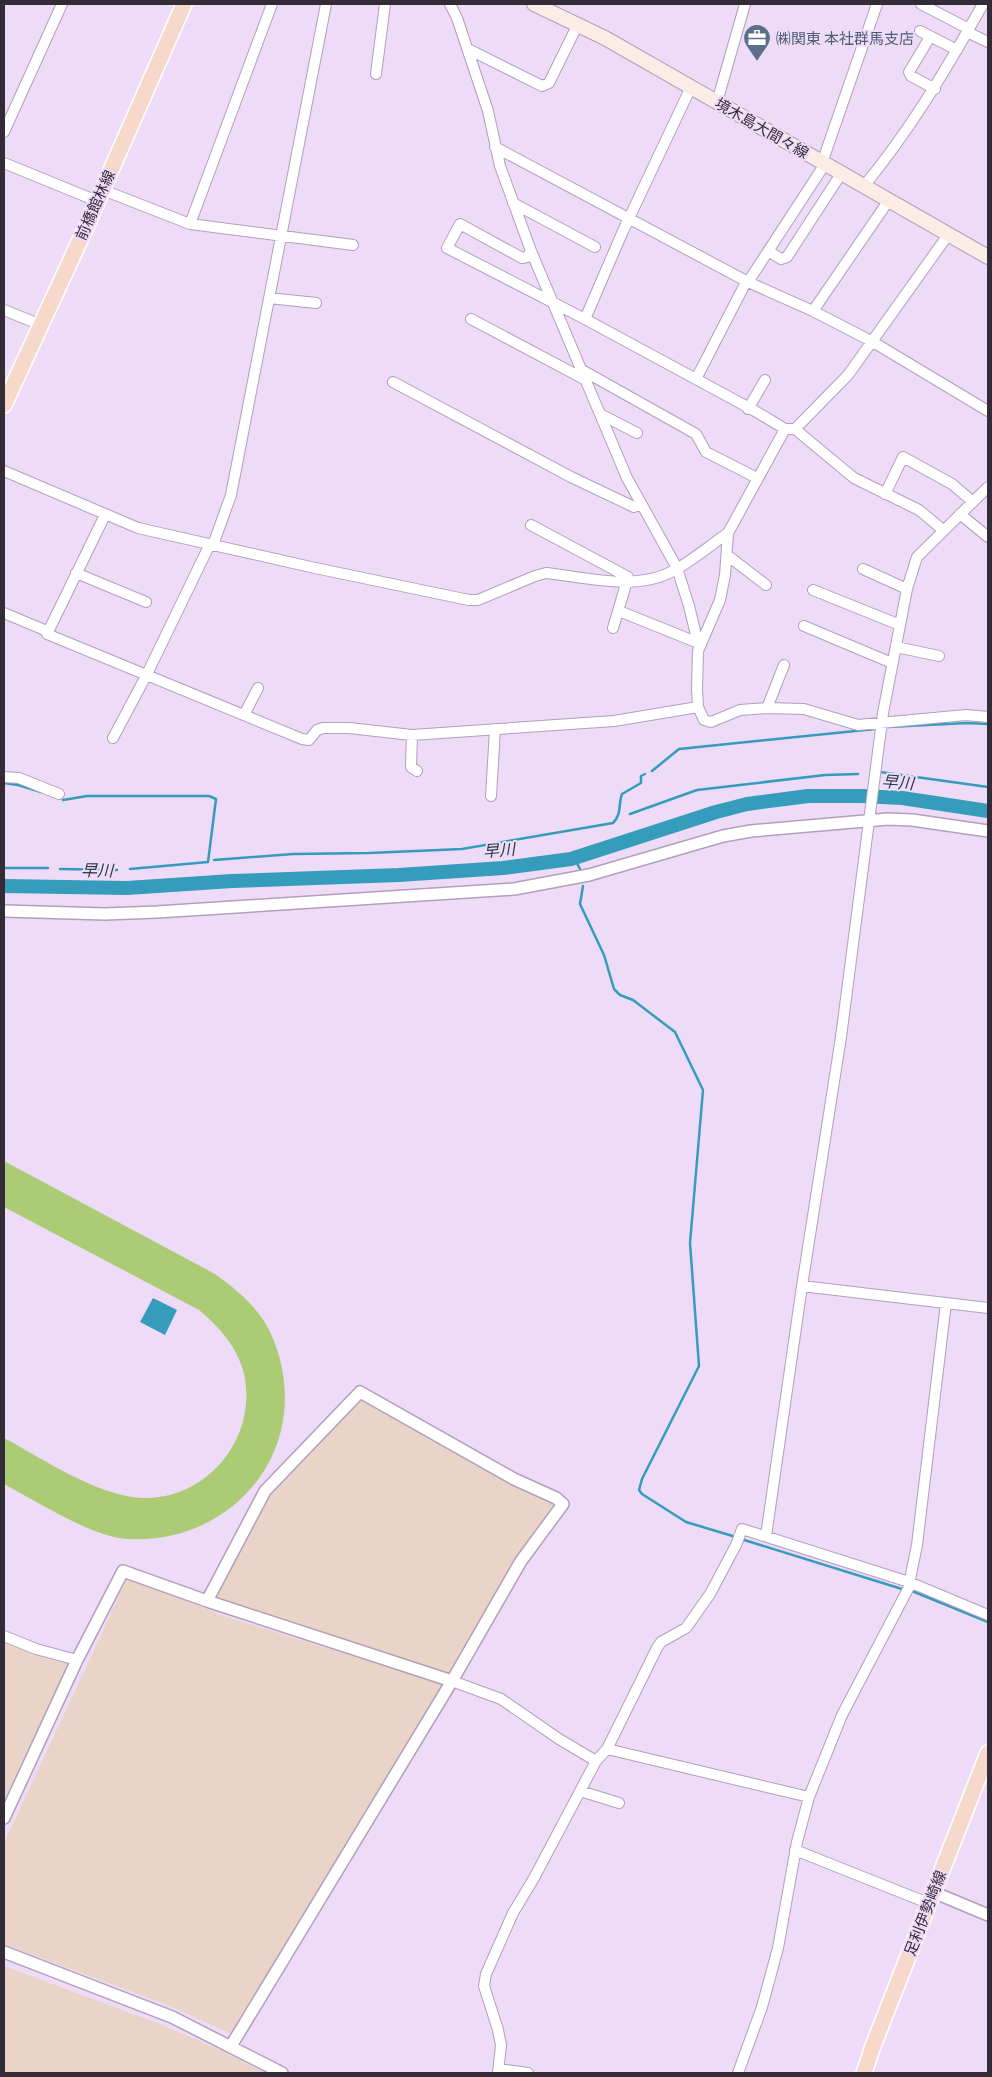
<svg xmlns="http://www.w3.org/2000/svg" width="992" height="2077" font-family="Manrope,'Noto Sans JP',sans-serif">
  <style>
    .industrial { fill: #ead4c7 }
    .green { fill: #abcc75 }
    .water { fill: #369cbb }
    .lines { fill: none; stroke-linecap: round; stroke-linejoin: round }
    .stream { stroke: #369cbb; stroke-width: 2.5 }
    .river { stroke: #369cbb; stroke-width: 14 }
    .minor-casing { stroke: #b19fbb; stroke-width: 12 }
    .tertiary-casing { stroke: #b19fbb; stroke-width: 14 }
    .secondary-casing { stroke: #b19fbb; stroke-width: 16 }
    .primary-casing { stroke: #fff; stroke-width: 18 }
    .minor { stroke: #fff; stroke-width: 10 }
    .tertiary { stroke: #fff; stroke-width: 11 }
    .secondary { stroke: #fbece6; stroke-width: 14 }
    .primary { stroke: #f7d9cc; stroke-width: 15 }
    .labels { text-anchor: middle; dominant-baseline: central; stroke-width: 4; stroke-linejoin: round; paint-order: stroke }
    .service-label { font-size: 15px; fill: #4e5e75; stroke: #eedbf8; text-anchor: start }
    .street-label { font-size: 15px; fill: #332c37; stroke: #eedbf8 }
    .water-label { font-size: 16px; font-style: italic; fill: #223941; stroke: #eedbf8 }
  </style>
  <rect width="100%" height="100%" fill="#eedbf8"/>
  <!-- industrial -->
  <path class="industrial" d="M 361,1400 L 520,1488 L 559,1505 L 516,1557 L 448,1676 L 215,1598 L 270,1494 Z
    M 127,1579 L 233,1619 L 443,1684 L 231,2034 L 170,2006 L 4,1944 L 4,1843 Z
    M 4,1643 L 47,1659 L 69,1664 L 4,1804 Z
    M 4,1966 L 160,2024 L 227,2053 L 264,2073 L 4,2073 Z"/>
  <!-- green -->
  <path class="green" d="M 4,1161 L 215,1274 C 233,1287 249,1300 262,1318 C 274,1336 282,1360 284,1382 C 294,1473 217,1545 127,1539 C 92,1537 36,1501 4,1484 L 4,1438 C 43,1459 98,1496 142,1498 C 207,1500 258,1438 244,1374 C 238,1347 218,1326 199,1310 L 4,1207 Z"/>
  <!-- water -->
  <path class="water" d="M 153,1298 L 177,1310 L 165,1335 L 140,1322 Z"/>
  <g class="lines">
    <!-- stream -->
    <path class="stream" d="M 888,727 L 967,723 L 988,724
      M 652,771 L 679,749 L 875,729
      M 880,772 L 988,787
      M 4,783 L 18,785 L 41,792
      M 63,800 L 87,796 L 209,796 L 216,799 L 208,862 L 130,869
      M 630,814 L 697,790 L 825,775 L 858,774
      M 574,858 L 580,869
      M 214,860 L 293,854 L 369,853 L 462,849 L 613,823 C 622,814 618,805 622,794 L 641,783 L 641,776 L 645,774
      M 4,868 L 48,868
      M 60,869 L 117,870
      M 583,886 L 580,904 L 604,955 L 614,989 L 620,995 L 633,1000 L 675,1032 L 703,1090 L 690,1243 L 699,1366 L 642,1479 L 639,1490 L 642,1494 L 686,1522 L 736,1537
      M 741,1539 L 902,1589
      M 912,1591 L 988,1622"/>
    <!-- river -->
    <path class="river" d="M 4,886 L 127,888 L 232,881 L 399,875 L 503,868 L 571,859 L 716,812 L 747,804 L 808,796 L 861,796 L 902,798 L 988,811"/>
    <defs>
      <path id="minor" d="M 450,4 L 457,18 L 488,111 L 500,166 L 531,251 L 627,478 L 677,568 L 689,606 L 698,643
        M 921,4 L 969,29
        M 920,31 L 957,50
        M 967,32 L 988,42
        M 930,37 L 909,72 L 911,76 L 935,89
        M 468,49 L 542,86 L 549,83 L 577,26
        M 376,74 L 385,4
        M 717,102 L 745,4
        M 4,132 L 62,4
        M 495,147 L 748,282 L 813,311 L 873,342 L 988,411
        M 4,163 L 97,201
        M 822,163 L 877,4
        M 864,186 C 911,129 947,68 983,4
        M 103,190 L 190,224 L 353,245
        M 513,203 L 595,247
        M 190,224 L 272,4
        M 531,251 L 527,257 L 522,258 L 460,224 L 447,248 L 585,319 L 755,411 L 785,429 L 795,429 L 848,375 L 948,235
        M 768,251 L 781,259 L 787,257 L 841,174
        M 269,298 L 316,303
        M 4,310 L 41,325
        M 813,311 L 889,200
        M 471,319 L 586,380
        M 585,319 L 623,231 L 691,87
        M 582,370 L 696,434 L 706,452 L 757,478
        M 696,379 L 744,286 L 748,282 L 825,164
        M 393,382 L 571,477 L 634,507 L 640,504
        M 748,409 L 765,380
        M 600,414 L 637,433
        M 785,429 L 728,533 L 725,575 L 720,600 L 698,651 L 697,689 L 698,707 L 704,720 L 711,722 L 740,710 L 767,708 L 804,709 L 858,725 L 966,715 L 988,717
        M 795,429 L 854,478 L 919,510 L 943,530
        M 4,471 L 138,528 L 315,568 L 469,600 L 478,600 L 535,576 L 546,573 C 584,577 636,591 671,572 C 691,562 709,546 728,533
        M 885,494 L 903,457 L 952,484 L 973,502
        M 960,514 L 988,537
        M 105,515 L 47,634 L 302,739 L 309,740 L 317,730 L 323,728 L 349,728 L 412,735 L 614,721 L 698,707
        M 531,525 L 628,577 L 630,582
        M 213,545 L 231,495 L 326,4
        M 727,555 L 766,585
        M 863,569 L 907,589
        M 76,573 L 146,602
        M 813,590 L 900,625
        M 619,611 L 701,644
        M 4,613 L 47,631
        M 804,626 L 892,663
        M 613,628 L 627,581
        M 896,647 L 939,656
        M 767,708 L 784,665
        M 244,715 L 258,688
        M 412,735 L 411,767 L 417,771
        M 113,738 L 147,674 L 210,544
        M 4,777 L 19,778 L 59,794
        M 491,796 L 495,729
        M 802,1286 L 988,1308
        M 766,1536 L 802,1286 L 841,1037 L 883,713 L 907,589 L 917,557 L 988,487
        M 4,1636 L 36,1649 L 77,1660
        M 452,1681 L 501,1699 L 559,1739 L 596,1761
        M 607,1749 L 809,1797
        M 580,1791 L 619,1803
        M 795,1850 L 928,1903
        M 499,2069 L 528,2073
        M 498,2073 L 501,2045 L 498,2030 L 484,1986 L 486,1974 L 513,1913 L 534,1878 L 596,1761 L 607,1749 L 657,1648 L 661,1642 L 686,1628 L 710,1594 L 736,1545 L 742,1529 L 909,1582 L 988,1615
        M 738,2073 L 762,2007 L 778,1948 L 797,1842 L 809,1797 L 842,1715 L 908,1589 L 917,1545 L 946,1303"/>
      <path id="tertiary" d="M 4,911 L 105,914 L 157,912 L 514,889 L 589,875 L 723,836 L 751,831 L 888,819 L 912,820 L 988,831
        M 207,1601 L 265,1491 L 360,1392 L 514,1479 L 556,1498 L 563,1504 L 521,1561 L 452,1681 L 231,2046
        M 4,1818 L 77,1660 L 123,1571 L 207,1601 L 452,1681
        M 933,1892 L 988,1915
        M 4,1952 L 172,2017 L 282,2073"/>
      <path id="secondary" d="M 534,4 L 605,38 L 988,257"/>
      <path id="primary" d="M 4,405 L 87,225 L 184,4
        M 864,2073 L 873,2046 L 988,1753"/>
    </defs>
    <!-- minor casing -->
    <use href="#minor" class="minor-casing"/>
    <!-- tertiary casing -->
    <use href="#tertiary" class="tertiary-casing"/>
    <!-- secondary casing -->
    <use href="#secondary" class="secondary-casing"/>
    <!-- primary casing -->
    <use href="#primary" class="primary-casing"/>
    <!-- minor -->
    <use href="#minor" class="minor"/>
    <!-- tertiary -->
    <use href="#tertiary" class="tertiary"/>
    <!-- secondary -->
    <use href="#secondary" class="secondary"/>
    <!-- primary -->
    <use href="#primary" class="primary"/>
  </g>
  <!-- icons -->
  <defs>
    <symbol id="office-pin" viewBox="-11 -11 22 30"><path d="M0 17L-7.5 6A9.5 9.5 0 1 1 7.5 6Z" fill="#5c6f8a" stroke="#eedbf8"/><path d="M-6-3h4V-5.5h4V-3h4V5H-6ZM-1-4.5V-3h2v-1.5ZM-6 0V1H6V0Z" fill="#fff"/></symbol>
  </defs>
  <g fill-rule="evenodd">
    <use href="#office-pin" x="741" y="22" width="32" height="43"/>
  </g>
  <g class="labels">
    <!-- service labels -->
    <g class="service-label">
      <text x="776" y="38">㈱関東 本社群馬支店</text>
    </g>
    <!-- street labels -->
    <g class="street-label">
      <text transform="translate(762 128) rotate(30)">境木島大間々線</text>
      <text transform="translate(95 205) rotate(-66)">前橋館林線</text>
      <text transform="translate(925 1913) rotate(-69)">足利伊勢崎線</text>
    </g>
    <!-- water labels -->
    <g class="water-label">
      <text transform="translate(898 782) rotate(4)">早川</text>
      <text transform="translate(499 850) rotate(-5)">早川</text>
      <text transform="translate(97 870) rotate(1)">早川</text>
    </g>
  </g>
  <!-- border -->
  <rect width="992" height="2077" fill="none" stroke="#332c37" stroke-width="10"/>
</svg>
